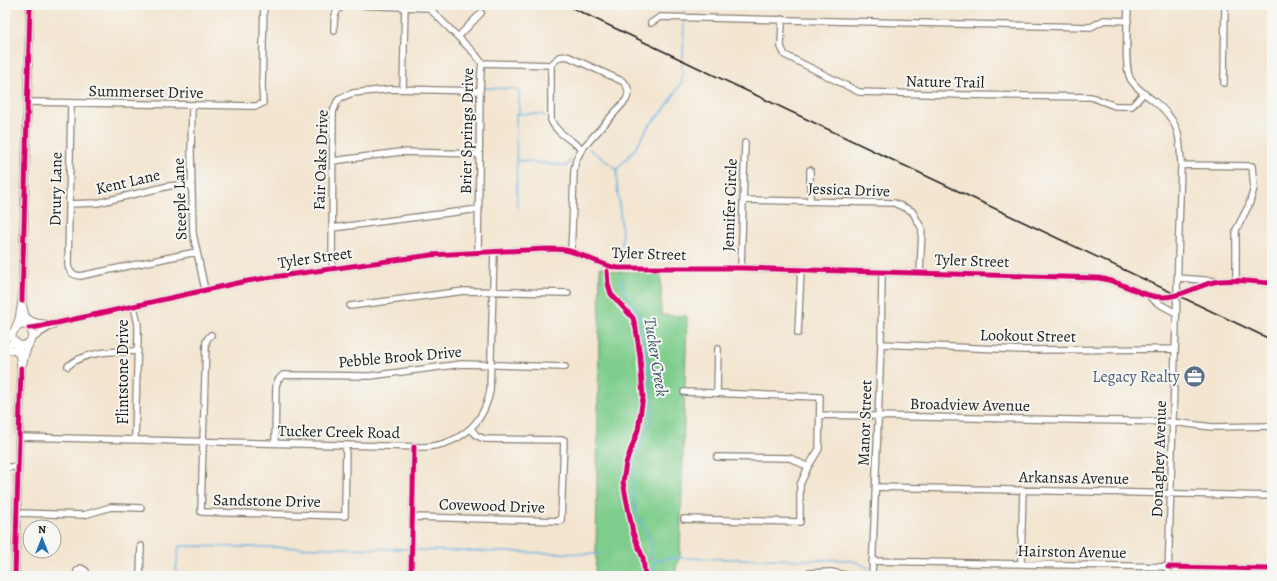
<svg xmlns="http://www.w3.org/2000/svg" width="1277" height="581" font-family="Alegreya,serif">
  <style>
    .green { fill: #7ecd8c; stroke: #4d7454 }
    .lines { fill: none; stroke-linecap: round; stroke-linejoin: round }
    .stream { stroke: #6cb1e2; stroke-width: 1.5 }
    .minor-casing { stroke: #888076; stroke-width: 8 }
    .major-casing { stroke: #888076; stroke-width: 9 }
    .minor { stroke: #fff; stroke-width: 5.5 }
    .major { stroke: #fff; stroke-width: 7 }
    .rail { stroke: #1c1c1c; stroke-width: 1.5 }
    .cycleway-casing { stroke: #f6f6f2; stroke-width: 8 }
    .cycleway { stroke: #d6006c; stroke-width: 5 }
    .labels { text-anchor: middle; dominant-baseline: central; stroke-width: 4; stroke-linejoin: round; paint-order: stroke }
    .street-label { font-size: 16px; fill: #1c1c1c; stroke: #f6f6f2 }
    .service-label { font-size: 16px; fill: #4e5e75; stroke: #f6f6f2; text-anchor: end }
    .water-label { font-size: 17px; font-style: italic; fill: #3c586b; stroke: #f6f6f2 }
  </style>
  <rect width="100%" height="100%" fill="#f6f6f2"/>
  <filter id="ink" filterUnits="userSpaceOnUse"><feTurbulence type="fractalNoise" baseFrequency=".025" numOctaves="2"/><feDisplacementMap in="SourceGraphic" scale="8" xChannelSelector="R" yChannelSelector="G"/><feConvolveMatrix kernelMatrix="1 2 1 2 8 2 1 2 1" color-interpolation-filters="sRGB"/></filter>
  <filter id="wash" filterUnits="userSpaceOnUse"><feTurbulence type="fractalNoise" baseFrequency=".012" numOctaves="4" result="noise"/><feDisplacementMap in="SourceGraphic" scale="16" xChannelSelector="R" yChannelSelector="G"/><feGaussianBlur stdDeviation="0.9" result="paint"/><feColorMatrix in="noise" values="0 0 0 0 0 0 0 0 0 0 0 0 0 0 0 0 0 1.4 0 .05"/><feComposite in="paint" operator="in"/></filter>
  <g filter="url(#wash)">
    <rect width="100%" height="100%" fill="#f3e5d0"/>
    <!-- green -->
    <path class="green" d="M 600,267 L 617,272 L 661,272 L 661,315 L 687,316 L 680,556 L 677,564 L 675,576 L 595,576 L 596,554 Z"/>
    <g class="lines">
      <!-- stream -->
      <path class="stream" d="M 684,13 L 684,5
        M 683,58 L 684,21
        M 484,88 L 517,89 L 519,93 L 519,114 L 541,114 L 545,116
        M 589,149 L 617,169
        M 516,160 L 567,166 L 570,159
        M 517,207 L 516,114 L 519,114
        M 622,263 L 622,232 L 617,185 L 617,169 L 635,149 L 648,127 L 664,110 L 682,82 L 682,64
        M 622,278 C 622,296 634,302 640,317 C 644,328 645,341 647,353 C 650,376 655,399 651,421 L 634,462 L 633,485 L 633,497 L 637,514 L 651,542 L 651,556 L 655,563 L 653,576
        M 416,550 L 598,554
        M 655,562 L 659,560 L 670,558 L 819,560 C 836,559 854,558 868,568
        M 876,574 L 879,576
        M 175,576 L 179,546 L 408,549"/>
    </g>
  </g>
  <g filter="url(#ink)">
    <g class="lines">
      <defs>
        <path id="minor" d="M 357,5 L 428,8 L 433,12 L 475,54 L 482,63 L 481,70 L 480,91 L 478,252
          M 1128,5 C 1128,21 1123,68 1131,80 C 1137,89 1146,95 1154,101 C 1179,121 1180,134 1181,165 L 1168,576
          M 782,19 L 781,47 L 785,55 L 859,92 L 962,95 L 1091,97 L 1115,106 L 1132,106 L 1144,93
          M 651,23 L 660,17 L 1091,27 L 1104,20 L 1128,21
          M 334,31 C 334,19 333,8 347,5
          M 458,37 L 481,13
          M 482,63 L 551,65
          M 1224,83 L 1225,5
          M 403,89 L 405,5
          M 28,102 L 252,106 L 257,106 L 263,103 L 262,87 L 264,5
          M 71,103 L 68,265 C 69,272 72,275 80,276 L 196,252
          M 192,105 L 191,152 L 193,233 L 205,290
          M 333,161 L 400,152 L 479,154
          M 1181,165 L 1252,166 L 1254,188 L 1249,205 L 1236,230 L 1236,281
          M 810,170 L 810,201
          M 743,200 L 894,203 L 912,211 L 922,229 L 920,273
          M 69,204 L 97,203 L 169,186 L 192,184
          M 332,228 L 479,209
          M 571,251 L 572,231 L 574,171 L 576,160 L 582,149 L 626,100 C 630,92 629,86 622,81 L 567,56 L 559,57 L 551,65 L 551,120 C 556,133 572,140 582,149
          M 741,268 L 745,143
          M 332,269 L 333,112 L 337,102 L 340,98 L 353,93 L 392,89 L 480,91
          M 1178,278 L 1216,281
          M 1149,296 L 1156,302 L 1176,313
          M 134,306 L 138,325 L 138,334 L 135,439
          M 350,306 L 464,291 L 568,293
          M 29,328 C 39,328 47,324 57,323 L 242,282 L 266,278 L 431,255 L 546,249 C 552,249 558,249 565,250 C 582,253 599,265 618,268 L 741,268 L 1098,278 C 1121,280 1138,296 1160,297 C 1181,298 1199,284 1219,281 C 1236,279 1255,282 1272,283
          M 798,333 L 801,270
          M 211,335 L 208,338 L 206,342 L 201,512 L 345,516 L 346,445
          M 5,338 L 12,333
          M 31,340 L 40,333 L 55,324
          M 881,344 L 1024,350 L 1175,349
          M 5,345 L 16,343
          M 68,366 C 84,351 116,351 138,351
          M 684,392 L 820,397 L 819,449 L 808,467 L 800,485 L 800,522 L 684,519
          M 717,392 L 718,349
          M 820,415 L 1173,422 L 1212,427 L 1272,426
          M 19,437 L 423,447 C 458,445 483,426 490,391 L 494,252
          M 275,443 L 276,386 L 278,380 L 283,375 L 370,376 L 462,364 L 565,367
          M 717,457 L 790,458 L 808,467
          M 5,467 L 18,467
          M 876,487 L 1272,496
          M 17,513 L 84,515 L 111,507 L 141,508
          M 413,517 L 561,521 L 564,440 L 485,439 L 477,436 L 471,429
          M 872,561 L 1272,569
          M 1021,564 L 1023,490
          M 77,576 L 77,571 L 81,568 L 86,571 L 86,576
          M 140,576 L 141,546
          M 411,576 L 414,447
          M 807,576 L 809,573 L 831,572 L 850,576
          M 872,576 L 881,344 L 882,272"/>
        <path id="major" d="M 23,307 L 27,326
          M 25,316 C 30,322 37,324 45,324
          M 16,327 L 19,319 L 22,301 L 30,5
          M 5,350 L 13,350 L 20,354
          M 23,363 C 24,359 24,355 26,351 C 28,345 33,339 32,333 C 28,313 0,335 18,344 C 22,347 26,345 29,342
          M 15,576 L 21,368 L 19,351 L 17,344"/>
      </defs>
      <!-- minor casing -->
      <use href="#minor" class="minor-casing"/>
      <!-- major casing -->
      <use href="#major" class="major-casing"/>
      <!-- minor -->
      <use href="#minor" class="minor"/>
      <!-- major -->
      <use href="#major" class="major"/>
      <!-- rail -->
      <path class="rail" d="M 566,5 L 1272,340"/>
      <defs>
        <path id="cycleway" d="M 607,271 L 608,284 L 611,294 L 633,318 L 636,329 L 640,357 L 643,397 L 638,430 L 626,463 L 623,482 L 633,533 L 643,558 L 645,576
          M 22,301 L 30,5
          M 29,328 C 39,328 47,324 57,323 L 242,282 L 266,278 L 431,255 L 546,249 C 552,249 558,249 565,250 C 582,253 599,265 618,268 L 741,268 L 1098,278 C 1121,280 1138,296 1160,297 C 1181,298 1199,284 1219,281 C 1236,279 1255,282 1272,283
          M 1168,567 L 1272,569
          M 15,576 L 21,368
          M 411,576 L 414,447"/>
      </defs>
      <!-- cycleway casing -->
      <use href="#cycleway" class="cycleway-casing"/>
      <!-- cycleway -->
      <use href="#cycleway" class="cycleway"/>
    </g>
  </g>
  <!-- icons -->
  <defs>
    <symbol id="office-disc" viewBox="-11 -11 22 22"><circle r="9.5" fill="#5c6f8a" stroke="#f6f6f2"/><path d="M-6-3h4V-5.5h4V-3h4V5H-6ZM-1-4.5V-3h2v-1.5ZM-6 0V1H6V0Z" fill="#fff"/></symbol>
  </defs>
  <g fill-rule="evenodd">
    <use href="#office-disc" x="1182" y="364" width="25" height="25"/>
  </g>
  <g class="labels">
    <!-- street labels -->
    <g class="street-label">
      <text transform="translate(945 82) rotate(1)">Nature Trail</text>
      <text transform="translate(146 92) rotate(1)">Summerset Drive</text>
      <text transform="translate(467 131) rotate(-89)">Brier Springs Drive</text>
      <text transform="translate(321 160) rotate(-88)">Fair Oaks Drive</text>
      <text transform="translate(128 182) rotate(-13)">Kent Lane</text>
      <text transform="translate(56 189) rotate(-89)">Drury Lane</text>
      <text transform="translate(849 190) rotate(2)">Jessica Drive</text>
      <text transform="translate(180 199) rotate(-92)">Steeple Lane</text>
      <text transform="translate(730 205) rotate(-88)">Jennifer Circle</text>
      <text transform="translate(649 254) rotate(2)">Tyler Street</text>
      <text transform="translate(315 258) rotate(-8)">Tyler Street</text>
      <text transform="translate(972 261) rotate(2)">Tyler Street</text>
      <text transform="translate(1028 336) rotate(1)">Lookout Street</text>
      <text transform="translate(400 357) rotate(-5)">Pebble Brook Drive</text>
      <text transform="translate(123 372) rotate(-90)">Flintstone Drive</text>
      <text transform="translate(970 405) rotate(1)">Broadview Avenue</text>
      <text transform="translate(865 423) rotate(-88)">Manor Street</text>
      <text transform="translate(339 432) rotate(1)">Tucker Creek Road</text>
      <text transform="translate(1159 459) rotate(-88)">Donaghey Avenue</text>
      <text transform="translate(1074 478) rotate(1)">Arkansas Avenue</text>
      <text transform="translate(267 501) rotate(1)">Sandstone Drive</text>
      <text transform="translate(492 506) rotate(2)">Covewood Drive</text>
      <text transform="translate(1072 552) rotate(1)">Hairston Avenue</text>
    </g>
    <!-- service labels -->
    <g class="service-label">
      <text x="1180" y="377">Legacy Realty</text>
    </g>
    <!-- water labels -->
    <g class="water-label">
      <text transform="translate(656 357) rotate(81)">Tucker Creek</text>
    </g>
  </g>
  <!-- margin -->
  <rect width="1277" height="581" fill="none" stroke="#f6f6f2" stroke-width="20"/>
  <!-- north arrow -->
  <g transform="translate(42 539)"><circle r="19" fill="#f6f6f2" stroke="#9f9f9c"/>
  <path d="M0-3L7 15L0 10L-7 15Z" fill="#1f6fb2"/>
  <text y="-6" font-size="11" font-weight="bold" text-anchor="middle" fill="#1c1c1c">N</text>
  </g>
</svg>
